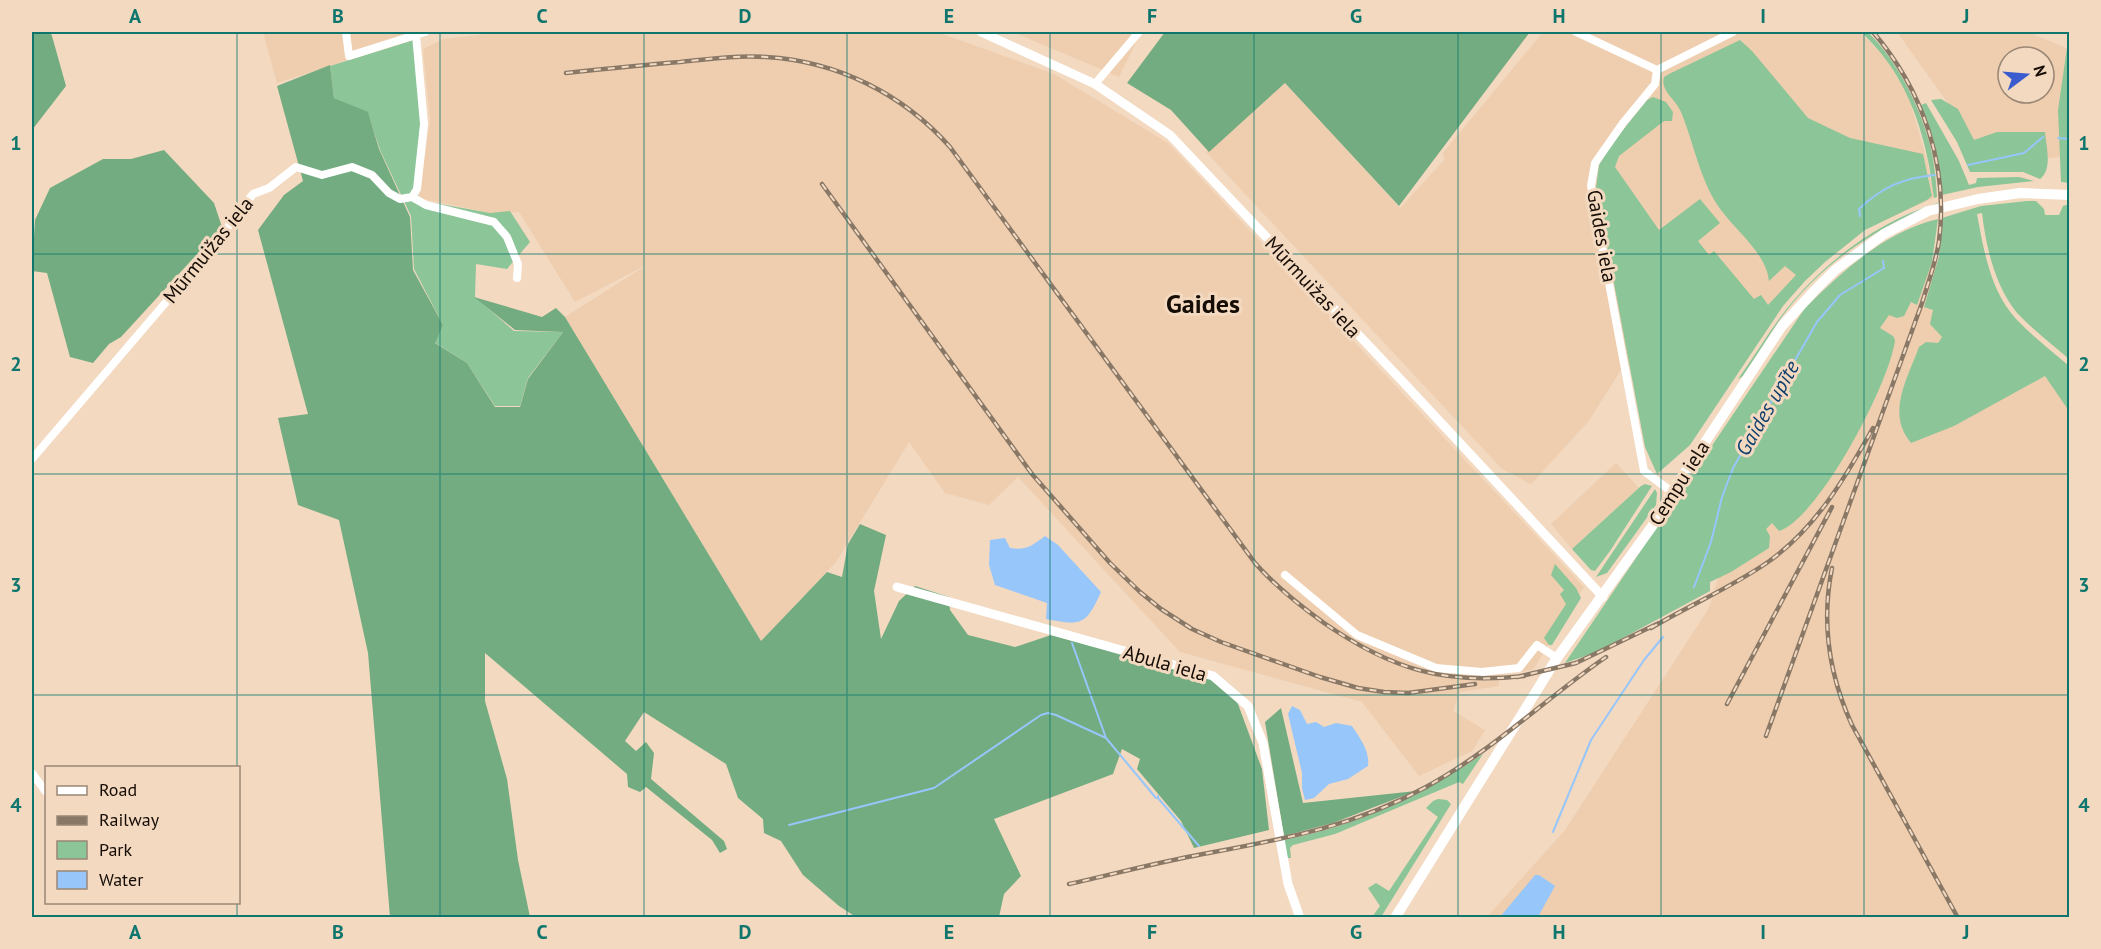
<svg xmlns="http://www.w3.org/2000/svg" width="2101" height="949" font-family="'PT Sans',sans-serif">
  <style>
    .built { fill: #eeceaf; fill-rule: evenodd }
    .green { fill: #8bc598 }
    .forest { fill: #72ac80 }
    .water { fill: #97c6fa }
    .lines { fill: none; stroke-linecap: round; stroke-linejoin: round }
    .stream { stroke: #97c6fa; stroke-width: 2 }
    .minor { stroke: #fff; stroke-width: 8 }
    .tertiary { stroke: #fff; stroke-width: 9 }
    .secondary { stroke: #fff; stroke-width: 10 }
    .rail-casing { stroke: #8a7867; stroke-width: 4.5 }
    .rail { stroke: #f3d9c0; stroke-width: 2; stroke-dasharray: 7; stroke-linecap: butt }
    .grid { fill: none; stroke: #0f766e; stroke-width: 1.5; stroke-opacity: 0.55 }
    .labels { text-anchor: middle; dominant-baseline: central; stroke-width: 6; stroke-linejoin: round; paint-order: stroke }
    .street-label { font-size: 20px; fill: #150c05; stroke: #f3d9c0 }
    .water-label { font-size: 21px; font-style: italic; fill: #0e3f6d; stroke: #f3d9c0 }
    .district-label { font-size: 26px; font-weight: bold; fill: #150c05; stroke: #f3d9c0 }
    .neatline { fill: none; stroke: #0f766e; stroke-width: 2 }
    .grid-label { font-size: 20px; text-anchor: middle; font-weight: bold; fill: #0f766e }
  </style>
  <rect width="100%" height="100%" fill="#f3d9c0"/>
  <!-- built -->
  <path class="built" d="M 263,32 L 415,32 L 406,41 L 277,83 Z
    M 503,32 L 937,32 L 1054,74 L 1168,143 L 1584,587 L 1533,670 L 1499,675 L 1499,686 L 1460,692 L 1453,711 L 1485,730 L 1472,751 L 1419,776 L 1362,702 L 1180,652 L 1018,477 L 989,505 L 945,493 L 909,442 L 836,562 L 761,641 L 565,317 L 650,263 L 575,302 L 519,212 L 490,213 L 419,198 L 430,120 L 423,49 L 444,39 Z
    M 1013,32 L 1141,32 L 1119,77 Z
    M 1543,32 L 1860,32 L 1887,59 L 1909,98 L 1928,164 L 1934,198 L 1862,230 L 1819,263 L 1781,305 L 1717,323 L 1621,370 L 1588,422 L 1531,484 L 1502,469 L 1206,152 L 1285,83 L 1400,208 L 1445,159 L 1442,154 Z
    M 1897,32 L 2028,32 L 2069,49 L 2063,156 L 1979,169 L 1952,109 ZM 2008,57 L 2044,57 L 2044,93 L 2008,93 Z
    M 1925,265 L 1974,276 L 2069,379 L 2069,917 L 1486,918 L 1565,830 L 1709,608 L 1753,461 Z
    M 1616,463 L 1639,488 L 1572,549 L 1551,524 Z"/>
  <!-- green -->
  <path class="green" d="M 1863,32 L 1868,32 C 1896,60 1918,102 1929,141 C 1934,159 1936,178 1937,197 L 1934,198 C 1932,187 1931,176 1929,165 C 1919,114 1900,68 1862,33 Z
    M 2069,34 L 2070,34 L 2069,183 L 2061,182 L 2058,110 Z
    M 414,40 L 423,118 L 418,200 L 490,213 L 510,211 L 530,242 L 507,269 L 476,264 L 475,297 L 514,331 L 563,332 L 528,378 L 520,406 L 495,406 L 467,363 L 434,342 L 443,325 L 414,269 L 411,216 L 380,150 L 368,113 L 334,98 L 330,66 Z
    M 1740,40 L 1752,51 L 1808,118 L 1850,138 L 1923,154 L 1932,196 L 1927,200 L 1865,230 L 1825,262 L 1805,281 L 1783,306 L 1690,445 L 1657,474 L 1645,447 L 1596,188 L 1599,165 L 1611,145 L 1647,100 L 1653,97 L 1666,102 L 1673,112 L 1672,121 L 1664,121 L 1619,156 L 1615,167 L 1659,230 L 1700,199 L 1720,223 L 1698,241 L 1709,255 L 1714,251 L 1754,299 L 1761,295 L 1768,305 L 1796,275 L 1785,266 L 1769,281 C 1766,253 1737,232 1721,210 C 1700,182 1694,143 1681,112 C 1676,99 1660,91 1664,77 L 1669,74 Z
    M 1941,99 L 1958,109 L 1974,140 L 1997,132 L 2045,132 C 2046,146 2053,169 2040,179 L 2023,172 L 1970,172 L 1957,142 L 1931,100 Z
    M 1926,103 L 1959,161 L 1969,185 L 1976,183 L 1977,178 L 2019,177 L 2034,181 L 1978,187 L 1942,195 L 1936,151 L 1921,105 Z
    M 2027,201 L 2036,201 L 2044,209 L 2045,215 L 2059,215 L 2063,206 L 2069,204 L 2069,359 C 2052,344 2033,330 2017,313 C 1995,286 1986,247 1982,213 L 1977,214 C 1984,251 1990,291 2017,320 C 2033,337 2052,351 2069,366 L 2069,411 L 2045,376 L 1954,426 L 1911,443 C 1886,413 1907,380 1919,347 L 1926,342 L 1938,343 L 1942,337 L 1930,324 L 1933,310 L 1924,307 L 1939,256 L 1942,218 L 1981,206 Z
    M 1938,203 L 1938,204 C 1876,226 1820,265 1781,318 C 1768,337 1756,357 1743,376 L 1738,379 C 1757,353 1773,324 1794,300 C 1832,256 1882,220 1938,203 Z
    M 1938,219 L 1932,262 L 1917,305 L 1911,302 L 1904,316 L 1897,318 L 1889,315 L 1880,328 L 1893,336 L 1895,340 C 1890,383 1819,518 1779,531 L 1772,523 L 1766,529 L 1770,536 L 1769,548 L 1731,572 L 1710,582 L 1710,591 L 1597,652 L 1565,663 L 1805,308 C 1843,271 1884,232 1938,219 Z
    M 1645,484 L 1652,486 L 1610,551 L 1595,571 L 1591,570 L 1572,549 L 1641,486 Z
    M 1655,489 L 1657,493 L 1656,505 L 1607,573 L 1596,577 Z
    M 1555,564 L 1576,588 L 1581,598 L 1552,645 L 1549,645 L 1544,638 L 1566,604 L 1560,594 L 1564,590 L 1551,575 Z
    M 1483,754 L 1463,784 L 1459,782 L 1335,834 L 1293,845 L 1290,848 L 1291,858 L 1286,858 L 1284,840 C 1359,825 1420,796 1483,754 Z
    M 1438,799 L 1447,800 L 1451,804 L 1381,917 L 1372,917 L 1380,906 L 1368,888 L 1376,883 L 1389,891 L 1438,817 L 1426,808 L 1433,801 Z"/>
  <!-- forest -->
  <path class="forest" d="M 32,32 L 50,32 L 52,36 L 66,86 L 32,130 Z
    M 1165,32 L 1530,32 L 1399,206 L 1285,83 L 1209,152 L 1171,110 L 1127,83 Z
    M 330,65 L 334,98 L 368,112 L 379,149 L 410,217 L 413,270 L 443,325 L 435,343 L 467,363 L 495,407 L 520,407 L 528,379 L 563,332 L 515,330 L 474,297 L 542,317 L 556,308 L 565,317 L 761,641 L 827,572 L 842,577 L 848,544 L 860,524 L 886,535 L 874,591 L 881,639 L 899,601 L 915,586 L 949,597 L 950,610 L 968,635 L 1015,647 L 1051,635 L 1210,678 L 1235,696 L 1262,769 L 1269,830 L 1194,848 L 1181,821 L 1137,769 L 1140,759 L 1122,749 L 1113,774 L 994,819 L 1021,876 L 1004,894 L 999,917 L 856,917 L 839,906 L 803,875 L 781,841 L 764,833 L 763,819 L 738,798 L 726,764 L 644,712 L 625,741 L 636,751 L 646,742 L 654,753 L 651,779 L 724,841 L 727,849 L 720,853 L 712,840 L 646,787 L 640,792 L 628,787 L 627,774 L 485,653 L 485,701 L 507,779 L 518,860 L 530,917 L 390,917 L 368,653 L 339,520 L 298,505 L 278,418 L 308,414 L 258,230 L 284,195 L 303,181 L 277,86 Z
    M 164,150 L 214,203 L 222,227 L 121,337 L 109,344 L 93,363 L 70,357 L 47,273 L 32,271 L 35,220 L 50,188 L 103,159 L 131,159 Z
    M 1281,708 L 1303,803 L 1416,791 L 1333,823 L 1284,836 L 1265,722 Z"/>
  <!-- water -->
  <path class="water" d="M 1045,536 L 1058,545 L 1101,592 C 1086,625 1082,626 1046,619 L 1047,603 L 995,585 L 989,565 L 990,540 L 1005,538 L 1010,548 C 1026,551 1033,545 1045,536 Z
    M 1292,706 L 1300,710 L 1307,724 L 1316,722 L 1324,727 L 1336,723 L 1352,726 C 1360,738 1370,751 1368,766 L 1348,779 L 1329,784 L 1314,798 L 1305,800 L 1302,788 L 1302,773 L 1288,714 Z
    M 1535,875 L 1539,875 L 1555,886 L 1538,917 L 1500,917 Z"/>
  <g class="lines">
    <!-- stream -->
    <path class="stream" d="M 2058,138 L 2070,139
      M 1968,165 L 2024,153 L 2043,137
      M 1860,216 L 1859,209 C 1882,187 1903,178 1935,175
      M 1694,587 L 1711,542 L 1722,497 L 1733,468 L 1817,322 L 1840,295 L 1884,268 L 1883,261
      M 1106,738 L 1156,798
      M 1158,796 L 1158,798 L 1199,846
      M 789,825 L 934,788 L 1041,715 L 1048,713 L 1056,715 L 1106,738 L 1072,643
      M 1553,832 L 1591,740 L 1644,660 L 1663,637"/>
    <!-- minor -->
    <path class="minor" d="M 346,32 L 349,56 L 425,32
      M 1576,32 L 1657,70
      M 1657,70 L 1655,84 L 1623,123 L 1595,163 L 1591,186 L 1644,471 L 1672,492
      M 1657,70 L 1733,32
      M 1095,84 L 1139,32
      M 412,197 L 426,205 L 494,222 L 507,237 L 518,264 L 517,278
      M 32,459 L 208,253 L 253,194 L 269,188 L 296,167 L 322,175 L 352,167 L 372,175 L 389,193 L 400,199 L 412,197 L 417,189 L 424,124 L 416,35
      M 1285,575 L 1357,635 L 1436,668 L 1482,672 L 1519,668 L 1537,645 L 1557,658
      M 32,773 L 46,792"/>
    <!-- tertiary -->
    <path class="tertiary" d="M 981,32 L 1095,84 L 1170,135 L 1404,383 L 1603,597
      M 897,587 L 1213,676 L 1248,706 L 1263,743 L 1288,884 L 1300,918"/>
    <!-- secondary -->
    <path class="secondary" d="M 1395,918 L 1557,658 L 1653,525 L 1672,492 L 1782,326 L 1815,290 L 1835,270 L 1884,234 L 1928,211 L 1978,199 L 2020,193 L 2070,195"/>
    <defs>
      <path id="rail" d="M 566,73 C 604,69 642,65 680,62 C 709,59 737,55 766,57 C 837,61 903,94 950,147 L 1255,563 C 1276,587 1299,605 1324,623 C 1391,669 1443,685 1524,676
        M 822,184 L 1032,474 L 1110,563 L 1140,592 L 1161,609 L 1192,629 L 1221,642 L 1320,677 L 1358,688 L 1384,692 L 1408,693 L 1475,684
        M 1832,568 C 1821,623 1829,675 1852,725 L 1958,918
        M 1651,628 C 1690,605 1732,587 1768,562 C 1816,528 1845,478 1873,428
        M 1517,677 L 1576,663 L 1659,623
        M 1727,704 L 1832,507
        M 1766,736 L 1922,303 C 1928,283 1936,262 1939,241 C 1949,165 1922,89 1873,32
        M 1069,884 C 1110,875 1151,864 1193,856 C 1277,840 1349,829 1426,787 C 1492,751 1545,699 1606,657"/>
    </defs>
    <!-- rail casing -->
    <use href="#rail" class="rail-casing"/>
    <!-- rail -->
    <use href="#rail" class="rail"/>
  </g>
  <!-- grid -->
  <path class="grid" d="M 237,32 L 237,768M 440,32 L 440,918M 644,32 L 644,918M 847,32 L 847,918M 1050,32 L 1050,918M 1254,32 L 1254,918M 1458,32 L 1458,918M 1661,32 L 1661,918M 1864,32 L 1864,918M 32,254 L 2070,254M 32,474 L 2070,474M 32,695 L 2070,695M 237,902 L 237,918"/>
  <g class="labels">
    <!-- street labels -->
    <g class="street-label">
      <text transform="translate(1602 236) rotate(80)">Gaides iela</text>
      <text transform="translate(208 250) rotate(-51)">Mūrmuižas iela</text>
      <text transform="translate(1313 287) rotate(47)">Mūrmuižas iela</text>
      <text transform="translate(1679 483) rotate(-58)">Cempu iela</text>
      <text transform="translate(1165 663) rotate(16)">Abula iela</text>
    </g>
    <!-- water labels -->
    <g class="water-label">
      <text transform="translate(1767 408) rotate(-60)">Gaides upīte</text>
    </g>
    <!-- district labels -->
    <g class="district-label">
      <text x="1203" y="303">Gaides</text>
    </g>
  </g>
  <!-- border -->
  <rect width="2101" height="949" fill="none" stroke="#f3d9c0" stroke-width="66"/>
  <!-- legend -->
  <rect x="45" y="766" width="195" height="138" fill="#f3d9c0" stroke="#9a8775" stroke-width="1.5"/>
  <rect x="57" y="786" width="30" height="9" fill="#ffffff" stroke="#9a8775" stroke-width="1.5"/>
  <text x="99" y="796" font-size="18" fill="#150c05">Road</text>
  <rect x="57" y="816" width="30" height="9" fill="#8a7867" stroke="#9a8775" stroke-width="1.5"/>
  <text x="99" y="826" font-size="18" fill="#150c05">Railway</text>
  <rect x="57" y="841" width="30" height="18" fill="#8bc598" stroke="#9a8775" stroke-width="1.5"/>
  <text x="99" y="856" font-size="18" fill="#150c05">Park</text>
  <rect x="57" y="871" width="30" height="18" fill="#97c6fa" stroke="#9a8775" stroke-width="1.5"/>
  <text x="99" y="886" font-size="18" fill="#150c05">Water</text>
  <!-- north arrow -->
  <g transform="translate(2026 75) rotate(74)"><circle r="28" fill="#f3d9c0" stroke="#9a8775" stroke-width="1.5"/>
  <path d="M0-4.5L10 22L0 15L-10 22Z" fill="#3b5cce"/>
  <text y="-9" font-size="16" font-weight="bold" text-anchor="middle" fill="#150c05">N</text>
  </g>
  <rect x="33" y="33" width="2035" height="883" class="neatline"/>
  <g class="grid-label">
    <text x="135" y="23">A</text>
    <text x="338" y="23">B</text>
    <text x="542" y="23">C</text>
    <text x="745" y="23">D</text>
    <text x="949" y="23">E</text>
    <text x="1152" y="23">F</text>
    <text x="1356" y="23">G</text>
    <text x="1559" y="23">H</text>
    <text x="1763" y="23">I</text>
    <text x="1966" y="23">J</text>
    <text x="16" y="150">1</text>
    <text x="2084" y="150">1</text>
    <text x="16" y="371">2</text>
    <text x="2084" y="371">2</text>
    <text x="16" y="592">3</text>
    <text x="2084" y="592">3</text>
    <text x="16" y="812">4</text>
    <text x="2084" y="812">4</text>
    <text x="135" y="939">A</text>
    <text x="338" y="939">B</text>
    <text x="542" y="939">C</text>
    <text x="745" y="939">D</text>
    <text x="949" y="939">E</text>
    <text x="1152" y="939">F</text>
    <text x="1356" y="939">G</text>
    <text x="1559" y="939">H</text>
    <text x="1763" y="939">I</text>
    <text x="1966" y="939">J</text>
  </g>
</svg>
